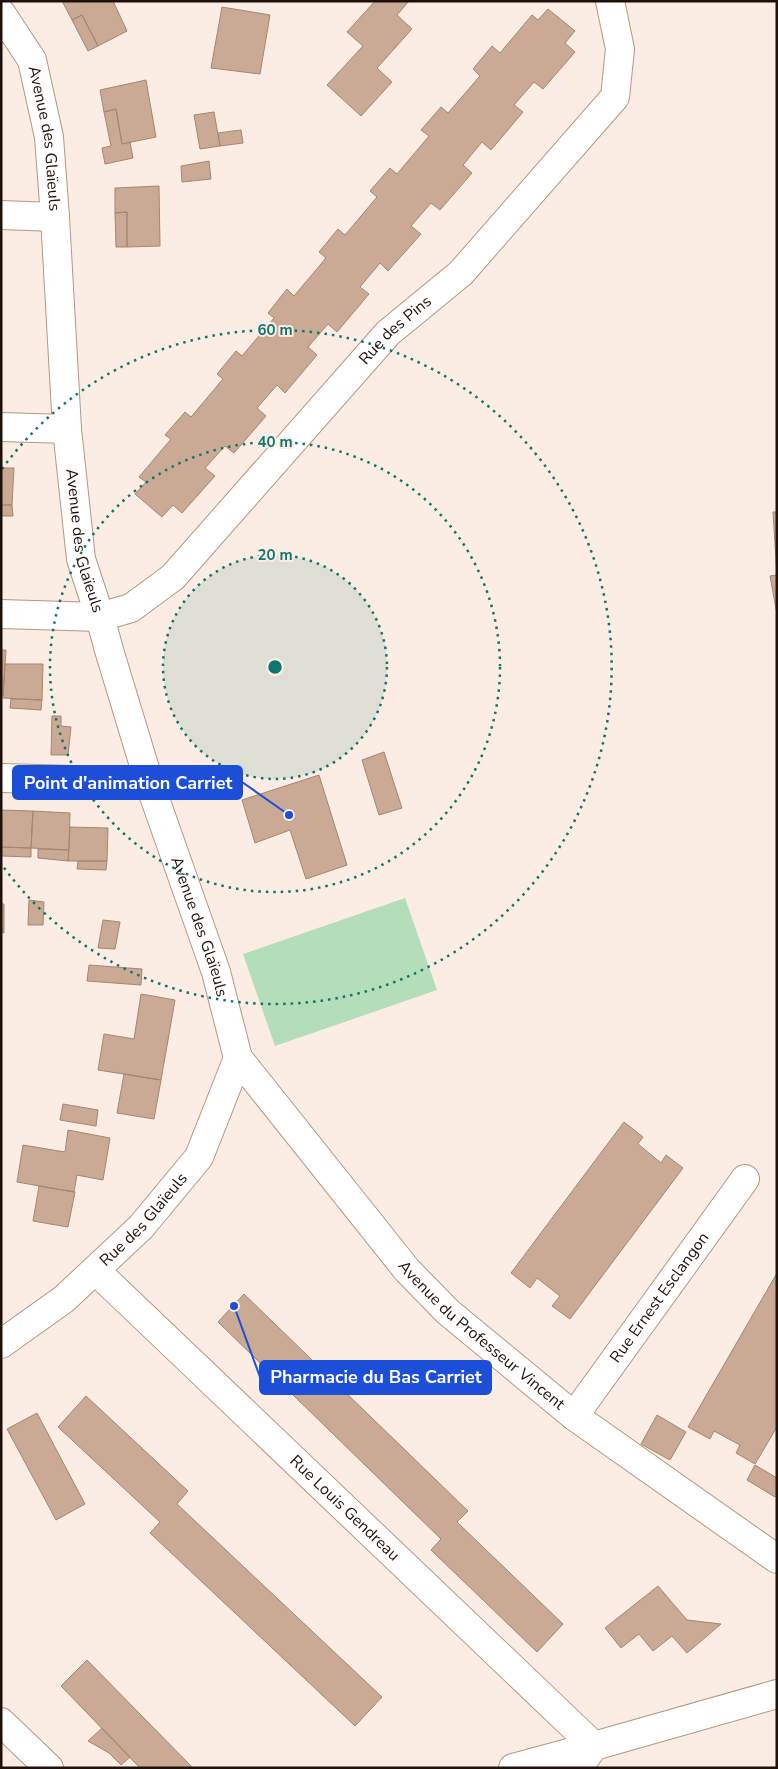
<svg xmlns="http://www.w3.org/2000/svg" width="778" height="1769" font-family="'Nunito Sans',sans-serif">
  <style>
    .green { fill: #b4deb9 }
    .building { fill: #caaa94; stroke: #a58671 }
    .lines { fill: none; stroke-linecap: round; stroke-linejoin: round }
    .minor-casing { stroke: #b69681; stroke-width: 30 }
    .minor { stroke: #fff; stroke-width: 28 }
    .ring { fill: none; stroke: #0f766e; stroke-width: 2.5; stroke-dasharray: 2.5 5 }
    .labels { text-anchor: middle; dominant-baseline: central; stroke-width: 4; stroke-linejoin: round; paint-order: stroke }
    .street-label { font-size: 16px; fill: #1d1109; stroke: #fbede4 }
    .centre { fill: #0f766e; stroke: #fbede4; stroke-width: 2.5 }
    .ring-label { font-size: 15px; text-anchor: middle; font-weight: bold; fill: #0f766e; stroke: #fbede4; stroke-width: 4; stroke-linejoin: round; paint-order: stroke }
    .leader { fill: none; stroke: #1d4ed8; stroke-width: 2 }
    .callout-dot { fill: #1d4ed8; stroke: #fbede4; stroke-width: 2 }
    .callout { fill: #1d4ed8; stroke: #1d4ed8; stroke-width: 2 }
    .callout-label { font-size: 18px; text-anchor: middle; font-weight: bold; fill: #fff }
  </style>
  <rect width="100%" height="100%" fill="#fbede4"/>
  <!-- green -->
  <path class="green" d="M 405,898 L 437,990 L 275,1046 L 243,954 Z"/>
  <!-- building -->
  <path class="building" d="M 62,1 L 113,1 L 127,31 L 98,46 L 82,15 L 72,20 Z
    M 375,1 L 409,1 L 397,15 L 412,29 L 377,68 L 392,82 L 361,116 L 327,85 L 363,46 L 347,32 Z
    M 222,7 L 270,15 L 260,74 L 211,68 Z
    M 548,9 L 575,31 L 565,43 L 575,52 L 543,89 L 534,82 L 514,105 L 523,112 L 491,150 L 482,142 L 463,165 L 472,173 L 440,210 L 431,203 L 411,226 L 421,234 L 388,271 L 380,263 L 360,287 L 369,294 L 337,332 L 328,324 L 308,347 L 317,355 L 285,393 L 277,385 L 257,408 L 266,416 L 234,453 L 225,446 L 205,468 L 215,476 L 182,513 L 173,505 L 162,517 L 135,494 L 146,482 L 139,477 L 171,439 L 165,435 L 185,412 L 191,417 L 223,379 L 217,374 L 236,351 L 242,356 L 274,318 L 268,313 L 287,289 L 294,296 L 326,258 L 319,252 L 338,229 L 345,235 L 377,197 L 370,191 L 390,168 L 397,174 L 429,136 L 421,130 L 441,107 L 448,113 L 480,76 L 473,69 L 492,46 L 500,53 L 532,15 L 538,20 Z
    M 82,15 L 98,46 L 88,51 L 72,20 Z
    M 146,80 L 156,137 L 122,144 L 116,109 L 104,112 L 100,90 Z
    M 116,109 L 122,144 L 130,142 L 133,158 L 105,164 L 102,148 L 111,146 L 104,112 Z
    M 214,112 L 220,146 L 200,149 L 194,115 Z
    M 241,130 L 243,143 L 220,146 L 218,133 Z
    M 209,161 L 211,179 L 182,182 L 181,166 Z
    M 159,186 L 160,246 L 127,247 L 127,212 L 115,213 L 115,188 Z
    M 127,212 L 127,247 L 116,247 L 115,213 Z
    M 1,468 L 14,468 L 12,505 L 1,505 Z
    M 1,505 L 12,505 L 13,516 L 1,516 Z
    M 773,512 L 777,512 L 777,614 L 770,576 L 777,575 Z
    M 1,650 L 6,650 L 3,695 L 1,695 Z
    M 5,664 L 43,664 L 42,700 L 3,698 Z
    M 11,699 L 42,700 L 41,710 L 10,708 Z
    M 52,716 L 61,716 L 61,726 L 71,727 L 68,755 L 51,755 Z
    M 384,752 L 402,808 L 379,815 L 362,760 Z
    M 319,775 L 347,865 L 306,879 L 290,830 L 255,843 L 242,800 Z
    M 1,810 L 33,811 L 31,848 L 1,847 Z
    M 33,811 L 70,813 L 69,850 L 31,848 Z
    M 70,827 L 108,828 L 107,861 L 68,861 Z
    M 1,847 L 31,848 L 31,857 L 1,856 Z
    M 38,849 L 69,850 L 68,861 L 38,858 Z
    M 78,861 L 107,861 L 106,870 L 77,869 Z
    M 29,900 L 44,902 L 43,925 L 28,925 Z
    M 1,904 L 4,904 L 4,933 L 1,932 Z
    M 103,920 L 120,922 L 115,949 L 98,948 Z
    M 89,965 L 142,969 L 141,985 L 87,981 Z
    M 141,994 L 175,1000 L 161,1080 L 98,1070 L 104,1034 L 134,1039 Z
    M 124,1074 L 161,1080 L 154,1119 L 117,1113 Z
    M 63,1104 L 98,1110 L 96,1126 L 60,1120 Z
    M 624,1122 L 643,1137 L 638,1144 L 661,1163 L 666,1155 L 683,1168 L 570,1319 L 552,1306 L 560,1296 L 537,1278 L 530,1288 L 511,1273 Z
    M 68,1130 L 110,1138 L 103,1180 L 77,1175 L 74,1192 L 17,1182 L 23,1145 L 65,1152 Z
    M 39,1186 L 75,1192 L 68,1227 L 33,1221 Z
    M 777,1273 L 777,1427 L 755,1464 L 736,1453 L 740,1445 L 714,1431 L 710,1439 L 688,1427 Z
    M 244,1294 L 468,1511 L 457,1522 L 563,1624 L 537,1652 L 431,1550 L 441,1539 L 218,1322 Z
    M 86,1396 L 188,1491 L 177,1504 L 382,1697 L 355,1726 L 150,1533 L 160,1522 L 58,1427 Z
    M 37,1413 L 85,1504 L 56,1520 L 7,1429 Z
    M 657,1415 L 686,1432 L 670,1460 L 641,1444 Z
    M 755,1465 L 777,1478 L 777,1494 L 775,1497 L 747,1480 Z
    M 658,1586 L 687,1620 L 721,1624 L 687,1653 L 672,1636 L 653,1651 L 639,1634 L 621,1648 L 605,1628 Z
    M 87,1660 L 193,1768 L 140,1768 L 61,1686 Z
    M 102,1728 L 130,1757 L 121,1765 L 109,1753 L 88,1741 Z"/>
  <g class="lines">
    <defs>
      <g id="minor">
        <path id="s1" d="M 1,13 L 32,60 L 49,137 L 55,217 L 67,429 L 81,559 L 100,617 L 109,650 L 149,782 L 216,972 L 238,1058 L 407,1270 L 448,1312 L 574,1416 L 777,1559"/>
        <path d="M 1,215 L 55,217"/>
        <path d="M 1,427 L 67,429"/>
        <path id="s2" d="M 1,614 L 100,617 L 131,608 L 173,577 L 388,333 L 461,273 L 615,97 L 620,49 L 610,1"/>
        <path d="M 1,778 L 149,782"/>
        <path id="s3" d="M 95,1270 L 594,1746 L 578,1768"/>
        <path id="s4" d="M 1,1344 L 64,1299 L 141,1227 L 199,1157 L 238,1058"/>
        <path id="s5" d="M 574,1416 L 745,1179"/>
        <path d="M 1,1722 L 49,1768"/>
        <path d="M 513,1768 L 594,1746 L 777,1694"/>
      </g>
    </defs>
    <!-- minor casing -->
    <use href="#minor" class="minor-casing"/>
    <!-- minor -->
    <use href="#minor" class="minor"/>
  </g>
  <!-- distance rings -->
  <circle cx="275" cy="667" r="112" fill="#0f766e" fill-opacity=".12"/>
  <g class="ring">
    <circle cx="275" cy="667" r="112"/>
    <circle cx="275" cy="667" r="225"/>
    <path d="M2 469A337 337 0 1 1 2 865"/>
  </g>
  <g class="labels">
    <!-- street labels -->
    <g class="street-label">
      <text stroke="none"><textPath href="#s1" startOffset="136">Avenue des Glaïeuls</textPath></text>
      <text stroke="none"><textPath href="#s2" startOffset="516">Rue des Pins</textPath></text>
      <text stroke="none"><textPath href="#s1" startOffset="541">Avenue des Glaïeuls</textPath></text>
      <text stroke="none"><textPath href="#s1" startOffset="945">Avenue des Glaïeuls</textPath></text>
      <text stroke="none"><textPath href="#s4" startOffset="190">Rue des Glaïeuls</textPath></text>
      <text stroke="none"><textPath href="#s5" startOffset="146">Rue Ernest Esclangon</textPath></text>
      <text stroke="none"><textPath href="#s1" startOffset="1452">Avenue du Professeur Vincent</textPath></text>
      <text stroke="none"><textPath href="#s3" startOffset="345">Rue Louis Gendreau</textPath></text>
    </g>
  </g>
  <circle cx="275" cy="667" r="8" class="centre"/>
  <g class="ring-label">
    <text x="275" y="335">60 m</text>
    <text x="275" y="447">40 m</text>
    <text x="275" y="560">20 m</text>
  </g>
  <!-- callouts -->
  <path class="leader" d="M289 815L242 782M234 1306L260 1377"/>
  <g class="callout-dot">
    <circle cx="289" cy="815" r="5"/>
    <circle cx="234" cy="1306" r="5"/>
  </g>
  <g class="callout">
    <rect x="13" y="766" width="229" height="33" rx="5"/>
    <rect x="260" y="1361" width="231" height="33" rx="5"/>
  </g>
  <g class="callout-label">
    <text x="128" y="789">Point d'animation Carriet</text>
    <text x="376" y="1383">Pharmacie du Bas Carriet</text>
  </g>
  <!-- border -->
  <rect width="778" height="1769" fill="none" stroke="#1d1109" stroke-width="5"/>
</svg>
